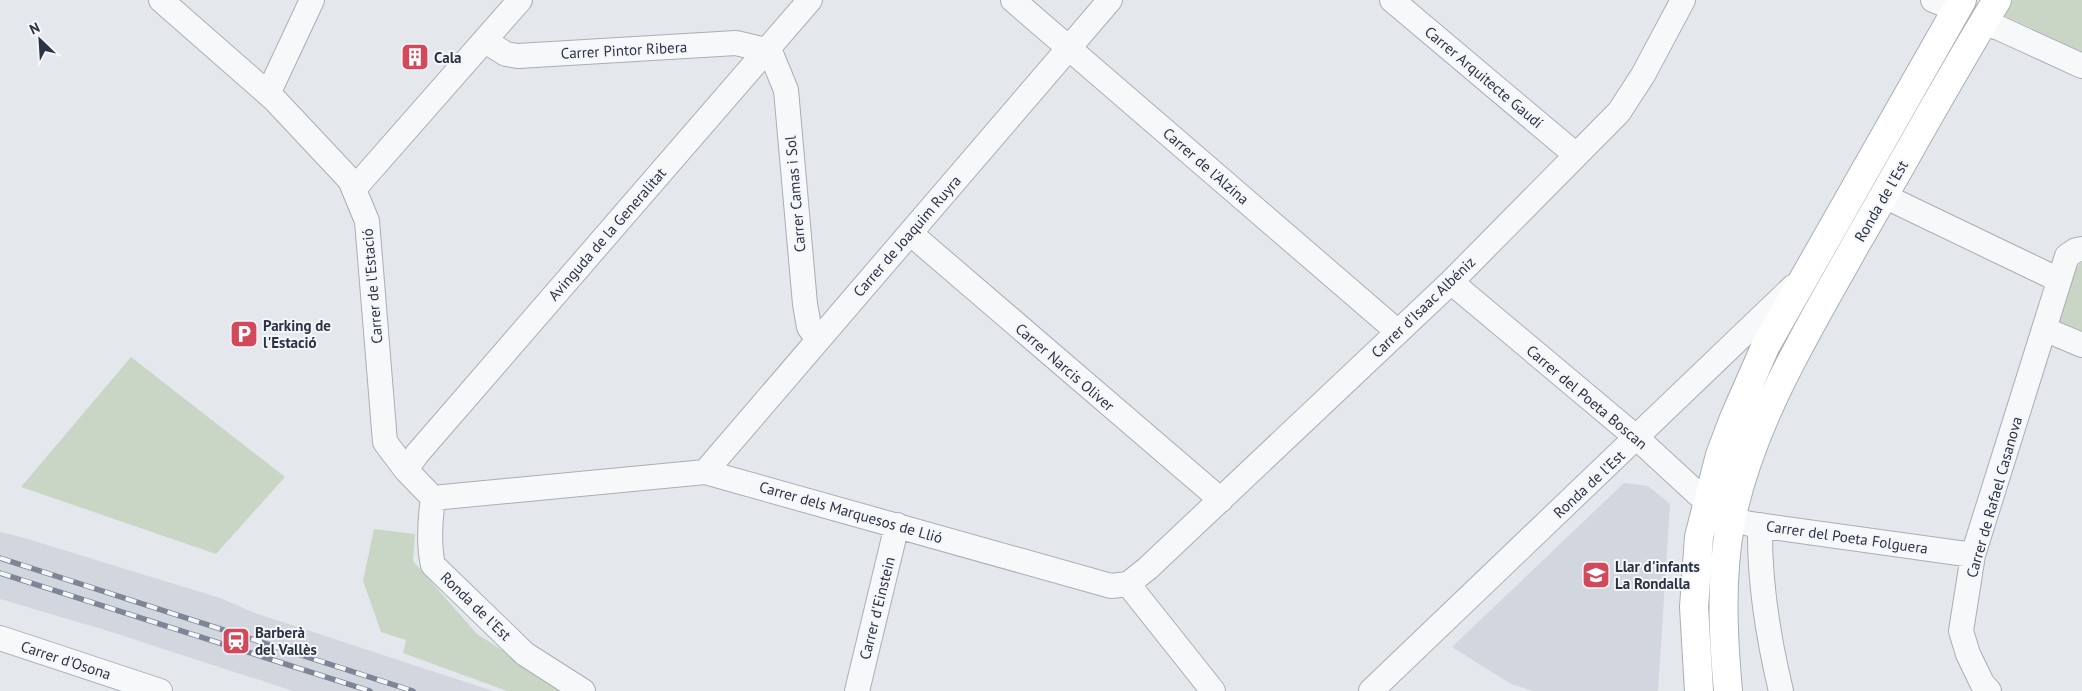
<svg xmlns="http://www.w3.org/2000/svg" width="2082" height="691" font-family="'PT Sans',sans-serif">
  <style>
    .built { fill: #d2d6de }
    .green { fill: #c9d6c5 }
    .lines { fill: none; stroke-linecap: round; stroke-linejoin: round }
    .street-casing { stroke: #a9aeb7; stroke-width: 26 }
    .secondary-casing { stroke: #a9aeb7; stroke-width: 30 }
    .street { stroke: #f7f8fa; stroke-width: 24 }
    .secondary { stroke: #fff; stroke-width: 28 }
    .rail-casing { stroke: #7d8696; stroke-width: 5.5 }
    .rail { stroke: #f4f6f9; stroke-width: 4; stroke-dasharray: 11; stroke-linecap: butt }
    .labels { text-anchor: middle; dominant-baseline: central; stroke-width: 4; stroke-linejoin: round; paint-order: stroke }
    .street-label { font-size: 15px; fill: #2b3445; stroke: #f4f6f9 }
    .poi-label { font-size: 15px; font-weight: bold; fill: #2b3445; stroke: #f4f6f9; text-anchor: start }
  </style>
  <rect width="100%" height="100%" fill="#e4e7ec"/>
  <!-- built -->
  <path class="built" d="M 1624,483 L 1648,486 L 1670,504 L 1658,691 L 1533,691 L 1511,684 L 1452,647 Z
    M 0,532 L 21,537 L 220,598 L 255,613 L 493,691 L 293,691 L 105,630 L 0,599 Z"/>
  <!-- green -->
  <path class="green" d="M 2013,0 L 2082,0 L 2082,52 L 2003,15 Z
    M 2080,263 L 2082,263 L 2082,332 L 2058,322 L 2073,273 Z
    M 131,357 L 285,477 L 216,554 L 21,487 Z
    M 374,529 L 415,534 L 413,561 L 477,634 L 567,691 L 507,691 L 403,653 L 406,640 L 381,632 L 363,581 Z"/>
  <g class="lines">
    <defs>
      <path id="street" d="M 161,0 L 274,99 L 350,180 L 367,221 L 385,442 L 406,470 L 433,498
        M 1013,0 L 1398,332
        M 1392,0 L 1576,155
        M 1933,0 L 1957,10
        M 1983,23 L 1999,28 L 2082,66
        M 485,41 L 506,54 L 518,56 L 736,43 L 766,50 L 772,56 L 786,90 L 805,304 L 809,327 L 818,340
        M 268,94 L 312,0
        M 354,189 L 520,0
        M 1884,196 L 2059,280
        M 910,233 L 1221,500
        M 1451,282 L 1637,438 L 1713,508 L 1732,519 L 1750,524 L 1973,555
        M 2044,329 L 2082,345
        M 406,470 L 417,454 L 810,0
        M 705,472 L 1110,0
        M 433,498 L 705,472 L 1111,586 L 1128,584
        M 433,498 C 430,520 428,543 433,565 L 525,654 L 583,691
        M 1760,525 C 1759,581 1768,637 1781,691
        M 1128,584 L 1148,568 L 1451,282 L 1619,112 L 1643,75 L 1683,0
        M 1128,584 L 1213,691
        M 0,638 L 160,691
        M 857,691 L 897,525
        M 1371,691 L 1793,287
        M 1989,691 L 1982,683 L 1968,654 L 1961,631 L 1973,555 L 2067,256 L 2076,250 L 2082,249"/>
      <path id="secondary" d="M 1699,691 L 1694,607 L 1699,537 L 1720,455 L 1734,418 L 1766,345 L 1962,0
        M 1728,691 C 1723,635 1720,576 1731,520 C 1752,420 1807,332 1856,244 C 1903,163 1948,80 1997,0"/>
    </defs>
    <!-- street casing -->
    <use href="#street" class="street-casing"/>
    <!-- secondary casing -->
    <use href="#secondary" class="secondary-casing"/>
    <!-- street -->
    <use href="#street" class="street"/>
    <!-- secondary -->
    <use href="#secondary" class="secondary"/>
    <defs>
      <path id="rail" d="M 0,558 L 413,691
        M 0,573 L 370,691"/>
    </defs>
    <!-- rail casing -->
    <use href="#rail" class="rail-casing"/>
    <!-- rail -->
    <use href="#rail" class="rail"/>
  </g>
  <!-- icons -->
  <defs>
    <symbol id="building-square" viewBox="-11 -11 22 22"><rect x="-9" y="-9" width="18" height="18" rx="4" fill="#d1495b" stroke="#f4f6f9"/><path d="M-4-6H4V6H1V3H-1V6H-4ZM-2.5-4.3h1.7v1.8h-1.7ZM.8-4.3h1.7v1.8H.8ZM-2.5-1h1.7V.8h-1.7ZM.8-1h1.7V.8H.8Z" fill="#fff"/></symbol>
    <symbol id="parking-square" viewBox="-11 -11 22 22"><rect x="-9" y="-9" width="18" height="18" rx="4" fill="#d1495b" stroke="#f4f6f9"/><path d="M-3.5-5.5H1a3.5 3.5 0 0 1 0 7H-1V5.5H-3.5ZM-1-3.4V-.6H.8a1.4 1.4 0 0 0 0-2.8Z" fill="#fff"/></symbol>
    <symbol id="school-square" viewBox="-11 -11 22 22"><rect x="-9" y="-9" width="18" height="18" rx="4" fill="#d1495b" stroke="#f4f6f9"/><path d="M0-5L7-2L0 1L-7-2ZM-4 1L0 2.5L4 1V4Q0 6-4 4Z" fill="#fff"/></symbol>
    <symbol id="station-square" viewBox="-11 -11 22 22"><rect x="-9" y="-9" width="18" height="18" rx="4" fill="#d1495b" stroke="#f4f6f9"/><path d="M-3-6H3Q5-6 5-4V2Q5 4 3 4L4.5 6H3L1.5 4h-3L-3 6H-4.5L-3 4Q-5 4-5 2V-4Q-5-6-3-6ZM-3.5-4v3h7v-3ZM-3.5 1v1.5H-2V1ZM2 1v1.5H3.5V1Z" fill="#fff"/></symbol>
  </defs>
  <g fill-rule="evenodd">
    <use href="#building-square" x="399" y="41" width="32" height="32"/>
    <use href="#parking-square" x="228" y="318" width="32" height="32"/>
    <use href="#school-square" x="1580" y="559" width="32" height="32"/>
    <use href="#station-square" x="220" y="625" width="32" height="32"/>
  </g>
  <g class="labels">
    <!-- street labels -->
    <g class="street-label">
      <text transform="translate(624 50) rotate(-3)">Carrer Pintor Ribera</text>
      <text transform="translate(1484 77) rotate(40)">Carrer Arquitecte Gaudí</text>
      <text transform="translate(1206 166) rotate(41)">Carrer de l'Alzina</text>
      <text transform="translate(795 194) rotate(-95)">Carrer Camas i Sol</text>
      <text transform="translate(1881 201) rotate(-60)">Ronda de l'Est</text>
      <text transform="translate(607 234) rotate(-49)">Avinguda de la Generalitat</text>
      <text transform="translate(907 236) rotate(-49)">Carrer de Joaquim Ruyra</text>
      <text transform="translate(372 286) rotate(-95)">Carrer de l'Estació</text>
      <text transform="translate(1423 307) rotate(-44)">Carrer d'Isaac Albéniz</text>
      <text transform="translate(1065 367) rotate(41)">Carrer Narcis Oliver</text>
      <text transform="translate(1587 397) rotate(40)">Carrer del Poeta Boscan</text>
      <text transform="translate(1589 484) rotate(-43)">Ronda de l'Est</text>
      <text transform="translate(1994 497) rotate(-74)">Carrer de Rafael Casanova</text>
      <text transform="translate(851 512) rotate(16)">Carrer dels Marquesos de Llió</text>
      <text transform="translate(1847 537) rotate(8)">Carrer del Poeta Folguera</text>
      <text transform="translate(476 606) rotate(44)">Ronda de l'Est</text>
      <text transform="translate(877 608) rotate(-76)">Carrer d'Einstein</text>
      <text transform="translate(66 660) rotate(18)">Carrer d'Osona</text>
    </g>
    <!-- poi labels -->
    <g class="poi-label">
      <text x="434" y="57">Cala</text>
      <text x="263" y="325">Parking de<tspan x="263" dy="17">l'Estació</tspan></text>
      <text x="1615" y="566">Llar d'infants<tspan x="1615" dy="17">La Rondalla</tspan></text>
      <text x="255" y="632">Barberà<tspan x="255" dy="17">del Vallès</tspan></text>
    </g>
  </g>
  <!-- north arrow -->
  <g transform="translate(40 40) rotate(335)" stroke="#f4f6f9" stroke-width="4" paint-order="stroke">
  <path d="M0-4L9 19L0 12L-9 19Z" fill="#2b3445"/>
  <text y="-8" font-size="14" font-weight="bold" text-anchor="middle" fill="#2b3445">N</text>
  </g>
</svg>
